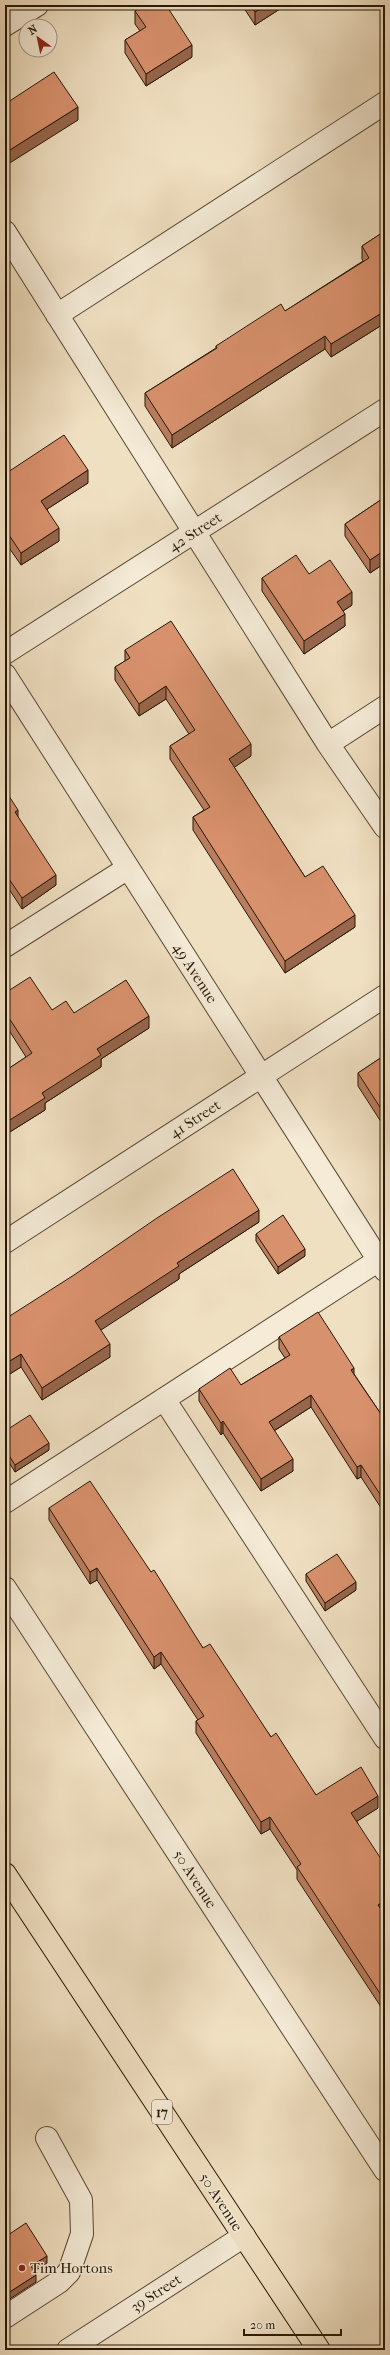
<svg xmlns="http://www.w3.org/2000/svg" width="390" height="2355" font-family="'IM FELL French Canon',serif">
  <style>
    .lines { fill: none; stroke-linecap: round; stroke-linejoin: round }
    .minor-casing { stroke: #584934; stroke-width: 24 }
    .major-casing { stroke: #261705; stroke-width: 24 }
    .minor { stroke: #f5ebd7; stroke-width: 22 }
    .major { stroke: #f0e0c2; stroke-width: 22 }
    .wall { fill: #ba7d5e; stroke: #261705 }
    .shaded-wall { fill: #97664c; stroke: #261705 }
    .building { fill: #d8916d; stroke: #261705 }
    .poi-dot { fill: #8f2418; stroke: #f5ebd7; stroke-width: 1.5 }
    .labels { text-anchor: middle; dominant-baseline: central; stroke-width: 3; stroke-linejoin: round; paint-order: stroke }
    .shield { fill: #f5ebd7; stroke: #645744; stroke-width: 1 }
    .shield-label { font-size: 14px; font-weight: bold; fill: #261705 }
    .street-label { font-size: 15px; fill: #261705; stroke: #f5ebd7 }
    .poi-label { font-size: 15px; fill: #261705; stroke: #f5ebd7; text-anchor: start }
  </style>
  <rect width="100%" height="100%" fill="#f0e0c2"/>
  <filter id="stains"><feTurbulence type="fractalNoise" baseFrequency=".005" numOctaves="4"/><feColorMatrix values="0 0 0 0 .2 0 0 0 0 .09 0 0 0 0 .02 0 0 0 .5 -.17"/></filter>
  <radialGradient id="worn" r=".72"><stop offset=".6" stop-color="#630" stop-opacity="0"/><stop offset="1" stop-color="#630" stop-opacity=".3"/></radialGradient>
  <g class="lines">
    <defs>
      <path id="minor" d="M 5,25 L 37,5
        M 5,232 L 328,744 L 385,827
        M 57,315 L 385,103
        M 5,653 L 385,410
        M 5,675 L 385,1270
        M 328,744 L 385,707
        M 5,946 L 128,868
        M 5,1242 L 385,996
        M 164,1399 L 385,1738
        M 5,1502 L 379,1260
        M 5,1588 L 385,2170
        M 5,2317 L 59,2282 L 69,2272 L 82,2234 L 81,2200 L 47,2138
        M 68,2350 L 244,2236"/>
      <path id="major" d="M 5,1874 L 319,2350"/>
    </defs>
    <!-- minor casing -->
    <use href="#minor" class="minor-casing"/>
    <!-- major casing -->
    <use href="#major" class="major-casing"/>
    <!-- minor -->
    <use href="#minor" class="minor"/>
    <!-- major -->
    <use href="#major" class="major"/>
  </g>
  <!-- wall -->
  <path class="wall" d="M 242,5 L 286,5 L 255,25 Z
    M 135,11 L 192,57 L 146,86 L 125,53 L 125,40 L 140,31 L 135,24 Z
    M 385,231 L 385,323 L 331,357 L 325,349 L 172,448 L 145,406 L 145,393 L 216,348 L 216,346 L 285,311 L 363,261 L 362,259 L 362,246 Z
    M 5,474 L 88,483 L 47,509 L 59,541 L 21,565 L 5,542 Z
    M 385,497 L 385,563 L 370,573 L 345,536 L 345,524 Z
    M 309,574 L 352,605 L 343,611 L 345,626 L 304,654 L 262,591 L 262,578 Z
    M 125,650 L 251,756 L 234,767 L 305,877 L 355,927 L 285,973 L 193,830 L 193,817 L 204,810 L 170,759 L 170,746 L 189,734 L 166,699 L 139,716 L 115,680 L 115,667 L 125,661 Z
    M 5,790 L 18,818 L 56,885 L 22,909 L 5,883 Z
    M 5,993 L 52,1010 L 74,1013 L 149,1028 L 101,1059 L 101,1067 L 45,1103 L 45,1110 L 5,1135 L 5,1071 L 26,1057 L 5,1024 Z
    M 385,1055 L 385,1128 L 358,1086 L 358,1073 Z
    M 259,1222 L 179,1274 L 179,1279 L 100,1330 L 110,1357 L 42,1400 L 21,1367 L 5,1377 L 5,1319 Z
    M 256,1234 L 305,1256 L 278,1274 L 256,1241 Z
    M 279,1337 L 354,1374 L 385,1420 L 385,1514 L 361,1477 L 357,1479 L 311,1407 L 274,1431 L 293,1471 L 261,1491 L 223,1433 L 221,1435 L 199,1401 L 199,1389 L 241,1385 L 285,1358 L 279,1349 Z
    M 5,1431 L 49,1450 L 15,1472 L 5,1456 Z
    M 49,1508 L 151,1572 L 203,1648 L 316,1795 L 378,1808 L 357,1821 L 385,1913 L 384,1913 L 385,1915 L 385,2013 L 297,1879 L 297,1870 L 270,1829 L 261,1834 L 196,1733 L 196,1721 L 198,1720 L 161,1664 L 154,1669 L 97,1580 L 90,1584 L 49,1520 Z
    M 306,1574 L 356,1590 L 325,1611 L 306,1581 Z"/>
  <!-- shaded-wall -->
  <path class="shaded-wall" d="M 266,5 L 286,5 L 255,25 L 255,12 Z
    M 192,45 L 192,57 L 146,86 L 146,74 Z
    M 78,107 L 78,120 L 5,166 L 5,153 Z
    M 385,311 L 385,323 L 331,357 L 331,344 Z
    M 325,336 L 325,349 L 172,448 L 172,435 Z
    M 88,470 L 88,483 L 41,513 L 41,501 Z
    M 59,528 L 59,541 L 21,565 L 21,553 Z
    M 385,550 L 385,563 L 370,573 L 370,560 Z
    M 352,592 L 352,605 L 337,615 L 337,602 Z
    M 345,614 L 345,626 L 304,654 L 304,641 Z
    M 166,686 L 166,699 L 139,716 L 139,704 Z
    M 251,744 L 251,756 L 229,771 L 229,759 Z
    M 18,810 L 18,821 L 15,812 Z
    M 56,875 L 56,885 L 22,909 L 22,898 Z
    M 355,915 L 355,927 L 285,973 L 285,961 Z
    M 149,1016 L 149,1028 L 101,1059 L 101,1067 L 45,1103 L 45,1110 L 5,1135 L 5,1123 L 97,1049 Z
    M 259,1210 L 259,1222 L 179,1274 L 179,1279 L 95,1334 L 95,1321 L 177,1263 Z
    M 305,1249 L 305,1256 L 278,1274 L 278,1267 Z
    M 110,1344 L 110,1357 L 42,1400 L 42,1388 Z
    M 21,1354 L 21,1367 L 5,1377 L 5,1364 Z
    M 354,1368 L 354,1380 L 351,1370 Z
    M 311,1395 L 311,1407 L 269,1434 L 269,1422 Z
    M 223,1421 L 223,1433 L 221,1435 L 221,1423 Z
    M 49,1443 L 49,1450 L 15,1472 L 15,1465 Z
    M 293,1459 L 293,1471 L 261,1491 L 261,1479 Z
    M 361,1465 L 361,1477 L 357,1479 L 357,1467 Z
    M 97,1568 L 97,1580 L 90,1584 L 90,1572 Z
    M 356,1582 L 356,1590 L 325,1611 L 325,1603 Z
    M 161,1652 L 161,1664 L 154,1669 L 154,1657 Z
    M 378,1796 L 378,1808 L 351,1825 L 351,1813 Z
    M 270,1817 L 270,1829 L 261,1834 L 261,1822 Z
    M 385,1900 L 385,1913 L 378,1917 L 378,1905 Z
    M 47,2256 L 47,2263 L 31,2273 L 31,2266 Z
    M 36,2275 L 36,2282 L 5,2302 L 5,2295 Z"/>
  <!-- building -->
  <path class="building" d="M 145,5 L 166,5 L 192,45 L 146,74 L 125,40 L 146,27 L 135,11 Z
    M 251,5 L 266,5 L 255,12 Z
    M 54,72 L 78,107 L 5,153 L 5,104 Z
    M 385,231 L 385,311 L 331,344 L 325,336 L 172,435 L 145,393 L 217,348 L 216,346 L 281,304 L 285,311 L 369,258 L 362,246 Z
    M 64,435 L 88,470 L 41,501 L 59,528 L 21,553 L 5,529 L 5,474 Z
    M 385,497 L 385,550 L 370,560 L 345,524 Z
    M 296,555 L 309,574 L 330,560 L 352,592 L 337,602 L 345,614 L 304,641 L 262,578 Z
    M 171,621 L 251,744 L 229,759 L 305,877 L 323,866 L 355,915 L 285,961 L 193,817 L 210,807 L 170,746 L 195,730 L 166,686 L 139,704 L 115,667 L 130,658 L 125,650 Z
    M 5,790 L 18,810 L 15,812 L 56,875 L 22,898 L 5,873 Z
    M 30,977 L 52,1010 L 66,1001 L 74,1013 L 126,980 L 149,1016 L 97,1049 L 101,1055 L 42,1093 L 45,1098 L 5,1123 L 5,1071 L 32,1053 L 5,1012 L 5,993 Z
    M 385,1055 L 385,1115 L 358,1073 Z
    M 233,1169 L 259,1210 L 177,1263 L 179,1266 L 95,1321 L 110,1344 L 42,1388 L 21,1354 L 5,1364 L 5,1319 L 74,1275 L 157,1218 Z
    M 283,1215 L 305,1249 L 278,1267 L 256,1234 Z
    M 318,1312 L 354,1368 L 351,1370 L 385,1420 L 385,1502 L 361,1465 L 357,1467 L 311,1395 L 269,1422 L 293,1459 L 261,1479 L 223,1421 L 221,1423 L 199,1389 L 230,1368 L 241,1385 L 290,1355 L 279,1337 Z
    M 30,1415 L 49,1443 L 15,1465 L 5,1449 L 5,1431 Z
    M 90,1481 L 151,1572 L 154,1570 L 203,1648 L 210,1644 L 271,1737 L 276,1733 L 316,1795 L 361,1767 L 378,1796 L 351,1813 L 385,1865 L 385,1900 L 378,1905 L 385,1915 L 385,2001 L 297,1867 L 301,1864 L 270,1817 L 261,1822 L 196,1721 L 204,1716 L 161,1652 L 154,1657 L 97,1568 L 90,1572 L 49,1508 Z
    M 337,1554 L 356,1582 L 325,1603 L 306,1574 Z
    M 26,2223 L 47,2256 L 31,2266 L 36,2275 L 5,2295 L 5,2237 Z"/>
  <!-- markers -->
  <circle class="poi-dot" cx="22" cy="2268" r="4"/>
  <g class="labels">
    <!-- shield labels -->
    <rect class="shield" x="152" y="2100" width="20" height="24" rx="3"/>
    <g class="shield-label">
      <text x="162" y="2112">17</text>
    </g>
    <!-- street labels -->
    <g class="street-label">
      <text transform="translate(195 532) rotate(-33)">42 Street</text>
      <text transform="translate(195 973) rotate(57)">49 Avenue</text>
      <text transform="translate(195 1119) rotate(-33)">41 Street</text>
      <text transform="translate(195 1879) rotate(57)">50 Avenue</text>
      <text transform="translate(221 2202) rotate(57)">50 Avenue</text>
      <text transform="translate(156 2293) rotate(-33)">39 Street</text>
    </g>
    <!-- poi labels -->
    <g class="poi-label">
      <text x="30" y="2268">Tim Hortons</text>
    </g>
  </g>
  <!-- margin -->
  <rect width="390" height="2355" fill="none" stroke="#f0e0c2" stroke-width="20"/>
  <rect x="6" y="6" width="378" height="2343" fill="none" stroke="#261705" stroke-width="2"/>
  <rect x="10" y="10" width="370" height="2335" fill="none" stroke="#261705"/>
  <!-- north arrow -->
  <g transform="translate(38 38) rotate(327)"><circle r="19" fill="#f5ebd7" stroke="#a29683"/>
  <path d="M0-3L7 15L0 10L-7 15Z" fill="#8f2418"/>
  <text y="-6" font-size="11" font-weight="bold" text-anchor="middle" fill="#261705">N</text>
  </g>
  <!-- scale -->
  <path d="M244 2329v6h97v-6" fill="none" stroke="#261705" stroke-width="2"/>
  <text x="250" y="2329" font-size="12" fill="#261705" stroke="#f5ebd7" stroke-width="3" paint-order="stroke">20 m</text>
  <rect width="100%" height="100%" filter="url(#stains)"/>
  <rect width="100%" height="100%" fill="url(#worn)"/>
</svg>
